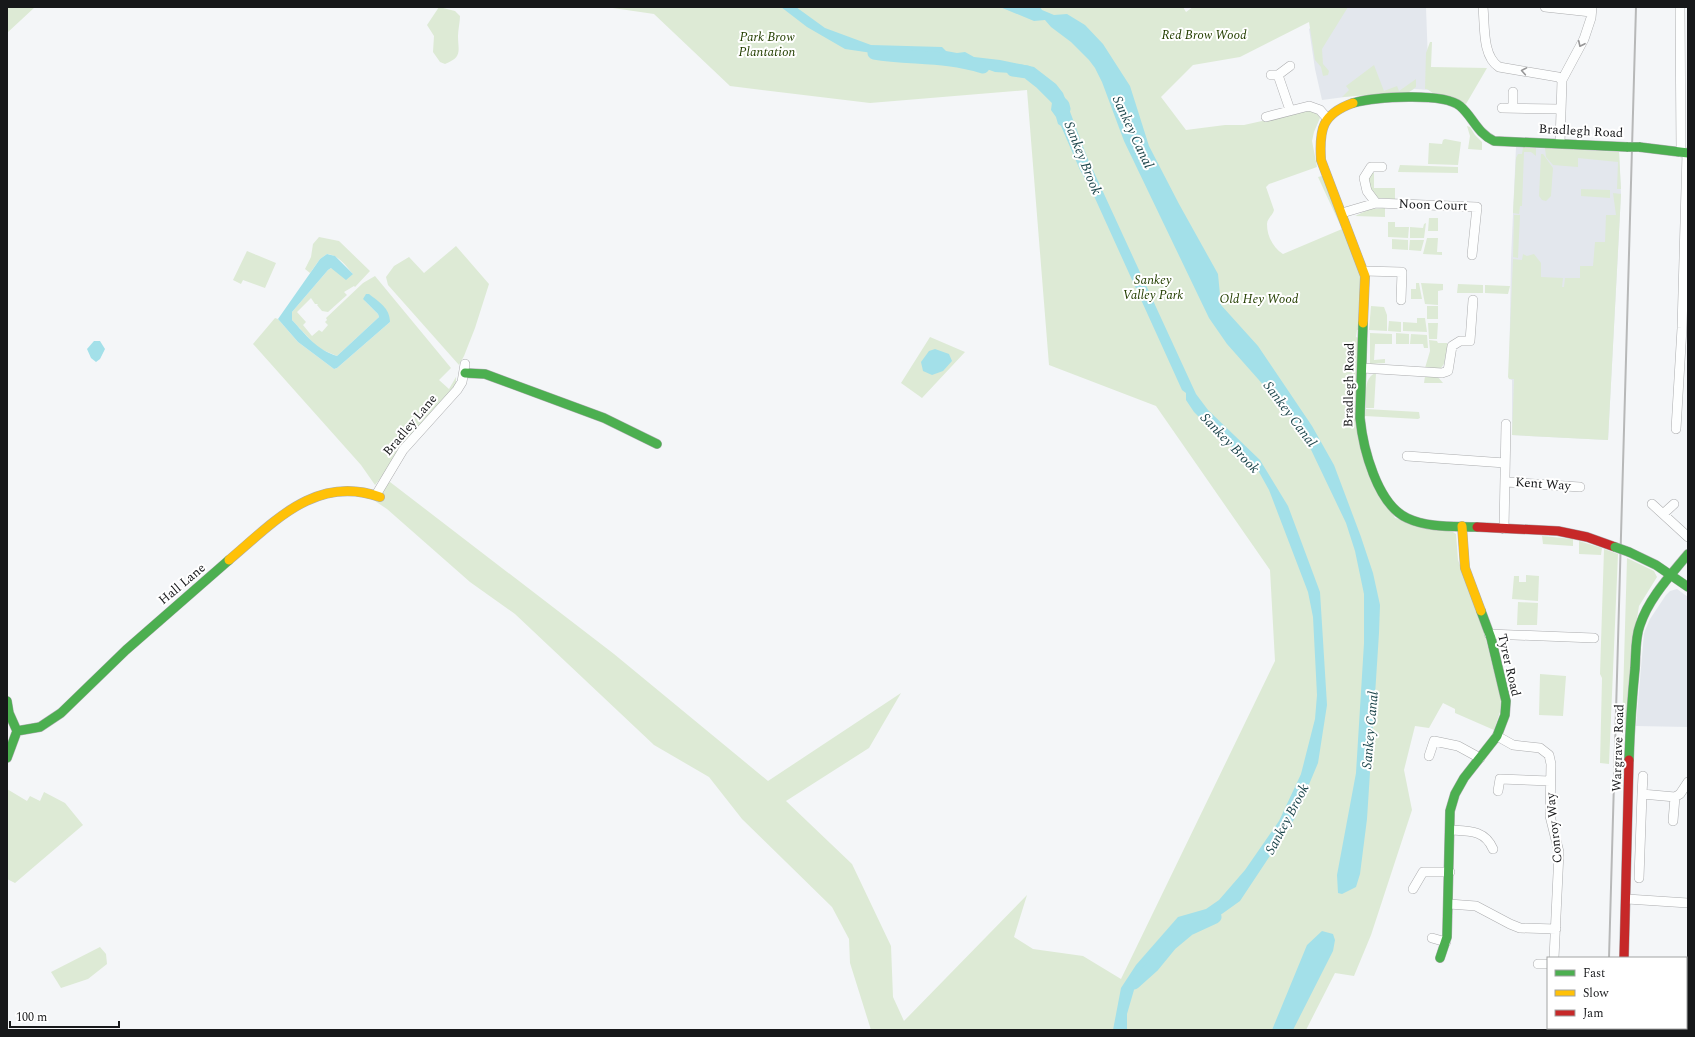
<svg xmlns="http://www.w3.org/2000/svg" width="1695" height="1037" font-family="Spectral,serif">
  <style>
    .built { fill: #e3e7ed }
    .green { fill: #ddead5 }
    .water { fill: #a3e0e9 }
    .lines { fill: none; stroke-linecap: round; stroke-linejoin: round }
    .river { stroke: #a3e0e9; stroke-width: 13 }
    .street-casing { stroke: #abacae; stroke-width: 10 }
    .fast-casing { stroke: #abacae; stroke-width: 10 }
    .slow-casing { stroke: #abacae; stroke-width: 10 }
    .jam-casing { stroke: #abacae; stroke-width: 10 }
    .street { stroke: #fdfefe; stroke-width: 9 }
    .fast { stroke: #4caf50; stroke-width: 9 }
    .slow { stroke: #ffc107; stroke-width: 9 }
    .jam { stroke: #c62828; stroke-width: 9 }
    .rail { stroke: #b7b8b8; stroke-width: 2 }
    .fast-bridge-casing { stroke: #abacae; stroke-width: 10; stroke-linecap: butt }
    .fast-bridge { stroke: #4caf50; stroke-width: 9 }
    .oneway { stroke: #969697 }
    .labels { text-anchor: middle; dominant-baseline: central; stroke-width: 4; stroke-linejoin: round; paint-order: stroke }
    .park-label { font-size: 13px; font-style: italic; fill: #243f00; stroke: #fff }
    .street-label { font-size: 13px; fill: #17181a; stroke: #fff }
    .water-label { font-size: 14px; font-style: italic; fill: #1d464c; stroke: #fff }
  </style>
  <rect width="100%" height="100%" fill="#f4f6f8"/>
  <!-- built -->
  <path class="built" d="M 1334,7 L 1426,7 L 1429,90 L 1414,89 L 1409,92 L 1375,93 L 1322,100 L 1315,69 L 1309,29 Z
    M 1516,147 L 1619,152 L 1621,194 L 1608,440 L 1512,435 L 1512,380 L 1509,379 L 1511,259 Z
    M 1677,589 L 1688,597 L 1688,727 L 1636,726 L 1644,633 L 1650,619 L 1666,595 L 1670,591 Z"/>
  <!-- green -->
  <path class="green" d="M 7,7 L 35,7 L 7,33 Z
    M 439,7 L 455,11 L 460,16 C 460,22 458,30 458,36 C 458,51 463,57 445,64 L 440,62 L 433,52 L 434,36 L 427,25 Z
    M 606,7 L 1183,7 L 1186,12 L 1193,7 L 1348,7 L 1322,49 L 1323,64 L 1329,71 L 1328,75 L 1323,76 L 1321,67 L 1315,60 L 1309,22 L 1240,57 L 1193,65 L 1161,97 L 1186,130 L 1225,125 L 1244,125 L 1311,110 L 1316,112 L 1320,118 L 1314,132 L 1312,141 L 1317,167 L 1269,184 L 1266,187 L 1274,210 C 1273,215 1267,219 1267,224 C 1267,236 1273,248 1283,254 L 1342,229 L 1318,177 L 1322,176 L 1361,275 L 1361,329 L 1357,330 L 1356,337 L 1359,338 L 1358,436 L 1395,518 L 1453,532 L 1456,534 L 1458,560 L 1482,624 L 1501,699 L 1500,712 L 1494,730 L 1455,713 L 1455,709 L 1443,703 L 1429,728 L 1415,726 L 1404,770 L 1412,810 L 1371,935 L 1354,976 L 1335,973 L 1306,1030 L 871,1030 L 850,963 L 849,939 L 832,907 L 742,819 L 709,777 L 654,745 L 515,614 L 470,582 L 387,509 L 369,497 L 390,482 L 614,654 L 768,781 L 901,693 L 869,748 L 786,801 L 852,864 L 891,946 L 893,997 L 904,1021 L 1027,895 L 1014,937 L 1033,949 L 1083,956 L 1121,979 L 1275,661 L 1270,570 L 1156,406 L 1049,365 L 1027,90 L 870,103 L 730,86 L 654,14 Z
    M 1430,42 L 1432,42 L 1431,67 L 1487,68 L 1466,104 L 1434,94 L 1427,89 L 1425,89 L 1426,53 Z
    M 1374,65 L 1384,91 L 1397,86 L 1399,91 L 1416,79 L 1416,87 L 1409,92 L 1342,97 L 1349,90 L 1346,86 Z
    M 1467,126 L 1470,127 L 1475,135 L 1482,142 L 1482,150 L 1468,149 L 1470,136 Z
    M 1445,139 L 1461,142 L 1458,165 L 1428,164 L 1429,143 L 1442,144 L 1443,140 Z
    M 1523,147 L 1536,148 L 1536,156 L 1531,152 L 1524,152 L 1522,206 L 1520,206 L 1519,214 L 1513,213 L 1516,158 L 1518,154 L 1522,154 Z
    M 1545,148 L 1619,152 L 1621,189 L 1617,189 L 1618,162 L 1578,158 L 1578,167 L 1553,165 L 1546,157 Z
    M 1541,154 L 1543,154 L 1553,168 L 1551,196 L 1546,201 L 1542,200 L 1539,196 Z
    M 1400,165 L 1458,167 L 1458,173 L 1398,172 Z
    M 1371,173 L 1374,173 L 1374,188 L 1395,188 L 1395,199 L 1380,198 L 1380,200 L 1371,192 L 1368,176 Z
    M 1581,189 L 1610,190 L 1610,198 L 1581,196 Z
    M 1613,193 L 1621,194 L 1608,440 L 1512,435 L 1514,379 L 1509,379 L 1508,377 L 1513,259 L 1522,260 L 1523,254 L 1527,256 L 1534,254 L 1541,263 L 1541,277 L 1563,278 L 1562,287 L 1564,287 L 1565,278 L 1580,278 L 1580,266 L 1593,266 L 1595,242 L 1605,242 L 1606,215 L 1616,215 Z
    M 1385,208 L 1385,217 L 1355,216 L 1370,209 Z
    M 1514,215 L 1520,215 L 1518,258 L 1513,257 Z
    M 1429,218 L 1438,218 L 1438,231 L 1428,231 Z
    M 1388,222 L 1395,222 L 1395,227 L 1409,227 L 1408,238 L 1388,237 Z
    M 1426,223 L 1424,238 L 1410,238 L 1410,227 L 1423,228 L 1424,224 Z
    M 319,237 L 339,241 L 370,271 L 355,287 L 354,286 L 344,292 L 347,295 L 328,312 L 322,311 L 317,305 L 318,304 L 315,304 L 311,298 L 297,312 L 306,322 L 303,325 L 312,336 L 319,330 L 322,332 L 328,325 L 325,322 L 327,320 L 326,318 L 363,283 L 375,276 L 451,368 L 439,380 L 449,389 L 456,377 L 456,384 L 375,485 L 361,465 L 253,344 L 275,318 L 278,319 L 298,342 L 334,369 L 337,368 L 390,322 L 363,299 L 378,314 L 379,317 L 337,356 L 318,348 L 292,320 L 292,312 L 328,270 L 331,268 L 353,274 C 346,266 339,255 327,254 L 320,259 L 310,273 L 305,269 L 311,257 L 313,244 Z
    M 1427,238 L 1438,238 L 1437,252 L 1442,252 L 1442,255 L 1423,254 Z
    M 1392,239 L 1408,240 L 1408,250 L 1392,249 Z
    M 1410,240 L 1424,240 L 1421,251 L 1409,250 Z
    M 456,246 L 489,284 L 475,328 L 464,356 L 459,365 L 388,285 L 386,277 L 394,266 L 409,257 L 424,273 Z
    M 247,251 L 276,263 L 265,288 L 243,280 L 241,284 L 233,280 Z
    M 1416,283 L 1419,283 L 1422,299 L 1411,299 L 1411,289 L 1416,289 Z
    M 1421,283 L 1443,284 L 1443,290 L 1438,291 L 1438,305 L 1425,304 Z
    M 1458,284 L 1483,285 L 1483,293 L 1457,293 Z
    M 1485,285 L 1509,286 L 1510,286 L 1508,294 L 1485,293 Z
    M 1371,306 L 1384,307 L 1387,315 L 1387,331 L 1369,330 Z
    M 1427,306 L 1438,306 L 1438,319 L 1427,319 Z
    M 1417,318 L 1425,318 L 1427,332 L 1403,331 L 1403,322 L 1417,323 Z
    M 1389,321 L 1401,322 L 1401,332 L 1388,331 Z
    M 1428,323 L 1438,323 L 1437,339 L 1429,339 Z
    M 1370,333 L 1392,334 L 1392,344 L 1375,344 L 1374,360 L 1385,359 L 1385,363 L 1370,364 Z
    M 1396,333 L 1409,334 L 1409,344 L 1396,344 Z
    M 1411,334 L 1427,335 L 1428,348 L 1424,348 L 1423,344 L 1410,344 Z
    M 930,337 L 965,352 L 922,398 L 901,383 Z
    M 1429,340 L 1437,341 L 1438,343 L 1447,343 L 1448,345 L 1444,364 L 1441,368 L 1425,368 L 1430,351 Z
    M 1376,373 L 1374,408 L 1366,408 C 1366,396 1363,377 1376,373 Z
    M 1425,376 L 1438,377 L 1443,383 L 1424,383 Z
    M 1366,409 L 1419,412 L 1420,418 L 1418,419 L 1365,416 Z
    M 1542,536 L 1573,539 L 1573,546 L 1543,544 Z
    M 1579,541 L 1602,548 L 1601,555 L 1579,554 Z
    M 1604,549 L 1618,554 L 1609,764 L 1600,763 L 1602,678 L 1600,674 Z
    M 1627,558 L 1654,571 L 1657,577 L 1639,606 L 1636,625 L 1625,731 L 1622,731 Z
    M 1526,575 L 1539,576 L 1538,601 L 1512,599 L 1514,576 L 1519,576 L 1519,582 L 1526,582 Z
    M 1518,602 L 1538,603 L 1537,625 L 1517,625 Z
    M 1540,674 L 1566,676 L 1563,716 L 1539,715 Z
    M 7,789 L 27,801 L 30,796 L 40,801 L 44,792 L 65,803 L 83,825 L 15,883 L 7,879 Z
    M 100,947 L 106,954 L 107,964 L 88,979 L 61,988 L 51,972 Z"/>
  <!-- water -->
  <path class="water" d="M 781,7 L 796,7 L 825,28 L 871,45 L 942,47 L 946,51 L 957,53 L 965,52 L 974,57 L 1000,60 L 1034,67 L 1056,84 L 1063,93 L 1087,157 L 1196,394 L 1208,410 L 1260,460 L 1288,506 L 1320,592 L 1327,705 L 1318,763 L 1295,818 L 1240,901 L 1212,921 L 1187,927 L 1136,983 L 1127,1014 L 1127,1030 L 1113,1030 L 1121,988 L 1136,965 L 1178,917 L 1206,909 L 1219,900 L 1245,870 L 1279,821 L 1301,774 L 1315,719 L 1317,695 L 1313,617 L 1308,592 L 1269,490 L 1259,472 L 1245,458 L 1212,430 L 1194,412 L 1186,400 L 1186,393 L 1182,390 L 1089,185 L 1080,170 L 1061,126 L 1058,124 L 1056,117 L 1051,110 L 1053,95 L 1028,74 L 995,72 L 970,63 L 948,59 L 919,56 L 899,57 L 845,49 L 807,27 Z
    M 1000,7 L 1040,7 L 1042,10 L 1054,15 L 1067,14 L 1085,25 L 1103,44 L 1130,86 L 1149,146 L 1179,204 L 1218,274 L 1221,305 L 1258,346 L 1312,426 L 1334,465 L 1361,537 L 1373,573 L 1380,605 L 1379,633 L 1367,819 L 1360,874 L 1356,887 L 1342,894 L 1338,893 L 1337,875 L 1356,773 L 1364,643 L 1364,594 L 1355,551 L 1346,523 L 1304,435 L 1291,416 L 1227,344 L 1209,318 L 1124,141 L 1102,82 L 1095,68 L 1089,60 L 1071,42 L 1051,27 L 1045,20 L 1034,21 Z
    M 327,254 L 335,256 L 353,274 L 346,280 L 331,268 L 328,270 L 292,312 L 292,320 C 306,335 317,350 337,356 L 379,317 L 378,314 L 363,299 L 366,294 L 369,294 C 379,302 390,308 390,322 L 337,368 L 334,369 L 298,342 L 278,319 L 320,259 Z
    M 94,341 L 100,341 L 105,349 L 100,359 L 96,362 L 91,358 L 87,349 Z
    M 935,349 L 949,354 L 952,361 L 943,371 L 932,375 L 923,371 L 921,362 L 929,351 Z
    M 1322,931 L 1333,934 L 1335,940 L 1333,951 L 1293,1030 L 1272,1030 L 1307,945 Z"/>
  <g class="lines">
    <!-- river -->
    <path class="river" d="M 874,53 C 911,59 945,55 983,67
      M 1013,70 L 1027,72 L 1041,83 L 1063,105 L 1064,109
      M 1134,983 L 1153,966 L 1171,944 L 1189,929 L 1215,917"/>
    <defs>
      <path id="street" d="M 1483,7 C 1485,26 1482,56 1499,67 L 1558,77 L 1562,80
        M 1545,7 L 1591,12
        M 1680,7 L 1681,152
        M 1271,75 L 1278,75 L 1290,110
        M 1278,75 L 1290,66
        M 1502,108 L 1560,109
        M 1513,108 L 1513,92
        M 1266,117 L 1309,106 L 1320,110 L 1326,117
        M 1560,143 L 1562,80 L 1584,39 L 1591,18 L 1592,7
        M 1376,203 L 1367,191 L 1364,178 L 1371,167 L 1382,167
        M 1342,213 L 1376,203 L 1477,207 L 1472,255
        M 1364,271 L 1402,272 L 1401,300
        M 1362,368 L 1442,373 L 1448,371 L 1452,346 L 1460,341 L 1470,341 L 1473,300
        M 1676,429 L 1682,328 L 1687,153
        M 1407,456 L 1505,463
        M 1506,482 L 1580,487
        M 376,495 L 403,450 L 457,390 L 462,382 L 465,364
        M 1652,504 L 1688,537
        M 1663,514 L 1674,504
        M 1504,529 L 1506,424
        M 1489,634 L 1594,638
        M 1497,736 L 1513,745 L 1540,748 L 1549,755 L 1551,764 L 1550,816 L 1559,852 L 1554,958
        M 1429,756 L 1434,741 L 1458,746 L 1480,758
        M 1498,791 L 1500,779 L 1550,781
        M 1642,794 L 1643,776
        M 1673,821 L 1675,797
        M 1451,830 C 1469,831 1485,830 1493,849
        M 1639,878 L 1642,794 L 1675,797 L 1680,794 L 1688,782
        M 1413,889 L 1423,872 L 1450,872
        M 1627,899 L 1688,903
        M 1449,904 L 1476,906 L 1510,924 L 1520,928 L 1556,929
        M 1432,938 L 1446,942
        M 1538,964 L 1548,964
        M 1686,1024 L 1688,1024"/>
      <path id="fast" d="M 1353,103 C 1375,97 1443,92 1460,106 C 1473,117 1477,133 1494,141 L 1628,147
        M 1639,147 L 1688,153
        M 1363,323 L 1360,418 C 1363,448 1377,504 1407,518 C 1428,528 1454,526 1477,527
        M 465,373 L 485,374 L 604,418 L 657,444
        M 1629,552 L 1656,565 L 1688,587
        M 7,701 L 9,713 L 17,731
        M 17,731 L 40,727 L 61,713 L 126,650 L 229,560
        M 7,758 L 17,731
        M 1629,760 C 1630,729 1632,698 1635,668 C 1636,654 1635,638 1640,625 C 1649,598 1670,576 1688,554
        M 1440,958 L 1447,937 L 1450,811 L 1455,794 L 1464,778 L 1497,736 L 1505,715 L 1506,701 L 1491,638 L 1481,611"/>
      <path id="slow" d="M 1353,103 C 1322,114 1319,129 1321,160 L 1365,276 L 1363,323
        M 1462,526 L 1465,568 L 1481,611
        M 229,560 C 274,522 316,474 380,497"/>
      <path id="jam" d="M 1477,527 L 1558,531 L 1587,537 L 1615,547
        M 1624,958 L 1629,760
        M 1618,1028 L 1618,1030"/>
    </defs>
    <!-- street casing -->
    <use href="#street" class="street-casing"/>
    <!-- fast casing -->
    <use href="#fast" class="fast-casing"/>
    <!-- slow casing -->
    <use href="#slow" class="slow-casing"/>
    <!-- jam casing -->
    <use href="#jam" class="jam-casing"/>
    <!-- street -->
    <use href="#street" class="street"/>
    <!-- fast -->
    <use href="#fast" class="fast"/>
    <!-- slow -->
    <use href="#slow" class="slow"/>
    <!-- jam -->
    <use href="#jam" class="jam"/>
    <!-- rail -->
    <path class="rail" d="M 1609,958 L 1636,7
      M 1606,1030 L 1606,1028"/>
    <defs>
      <path id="fast-bridge" d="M 1628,147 L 1639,147
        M 1615,547 L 1629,552"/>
    </defs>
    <!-- fast-bridge casing -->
    <use href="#fast-bridge" class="fast-bridge-casing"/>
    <!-- fast-bridge -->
    <use href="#fast-bridge" class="fast-bridge"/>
  </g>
  <!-- one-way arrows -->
  <defs><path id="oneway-chevron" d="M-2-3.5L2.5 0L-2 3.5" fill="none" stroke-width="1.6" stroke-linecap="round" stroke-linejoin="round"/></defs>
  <g class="oneway">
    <use href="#oneway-chevron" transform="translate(1581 44) rotate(115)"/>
    <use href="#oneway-chevron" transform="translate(1524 71) rotate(-170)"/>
  </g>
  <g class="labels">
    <!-- park labels -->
    <g class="park-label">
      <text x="1204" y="35">Red Brow Wood</text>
      <text x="767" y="37">Park Brow<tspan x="767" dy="15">Plantation</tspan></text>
      <text x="1153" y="280">Sankey<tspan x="1153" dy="15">Valley Park</tspan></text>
      <text x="1259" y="299">Old Hey Wood</text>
    </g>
    <!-- street labels -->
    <g class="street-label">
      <text transform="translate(1581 131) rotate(3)">Bradlegh Road</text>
      <text transform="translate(1433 205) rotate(2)">Noon Court</text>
      <text transform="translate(1349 385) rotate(-89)">Bradlegh Road</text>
      <text transform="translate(410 425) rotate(-50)">Bradley Lane</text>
      <text transform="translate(1543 484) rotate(4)">Kent Way</text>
      <text transform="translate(182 584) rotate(-40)">Hall Lane</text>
      <text transform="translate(1509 665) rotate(77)">Tyrer Road</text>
      <text transform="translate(1618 748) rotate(-88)">Wargrave Road</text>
      <text transform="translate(1554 828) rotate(-96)">Conroy Way</text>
    </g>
    <!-- water labels -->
    <g class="water-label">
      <text transform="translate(1133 132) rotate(65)">Sankey Canal</text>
      <text transform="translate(1083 158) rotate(68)">Sankey Brook</text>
      <text transform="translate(1290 414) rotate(53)">Sankey Canal</text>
      <text transform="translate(1230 443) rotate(46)">Sankey Brook</text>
      <text transform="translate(1370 730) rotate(-85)">Sankey Canal</text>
      <text transform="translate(1287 819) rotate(-62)">Sankey Brook</text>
    </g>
  </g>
  <!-- border -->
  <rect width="1695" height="1037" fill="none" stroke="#17181a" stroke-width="16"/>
  <!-- legend -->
  <rect x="1547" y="957" width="140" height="72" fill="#ffffff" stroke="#a2a3a3"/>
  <rect x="1555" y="970" width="20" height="6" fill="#4caf50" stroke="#a2a3a3"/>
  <text x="1583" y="977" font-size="12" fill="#17181a">Fast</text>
  <rect x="1555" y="990" width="20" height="6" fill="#ffc107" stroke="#a2a3a3"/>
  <text x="1583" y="997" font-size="12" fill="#17181a">Slow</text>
  <rect x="1555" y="1010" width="20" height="6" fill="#c62828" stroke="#a2a3a3"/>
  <text x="1583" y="1017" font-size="12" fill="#17181a">Jam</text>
  <!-- scale -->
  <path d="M10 1021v6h109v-6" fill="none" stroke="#17181a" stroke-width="2"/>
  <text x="16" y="1021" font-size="12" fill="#17181a" stroke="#ffffff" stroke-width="3" paint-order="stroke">100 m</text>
</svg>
